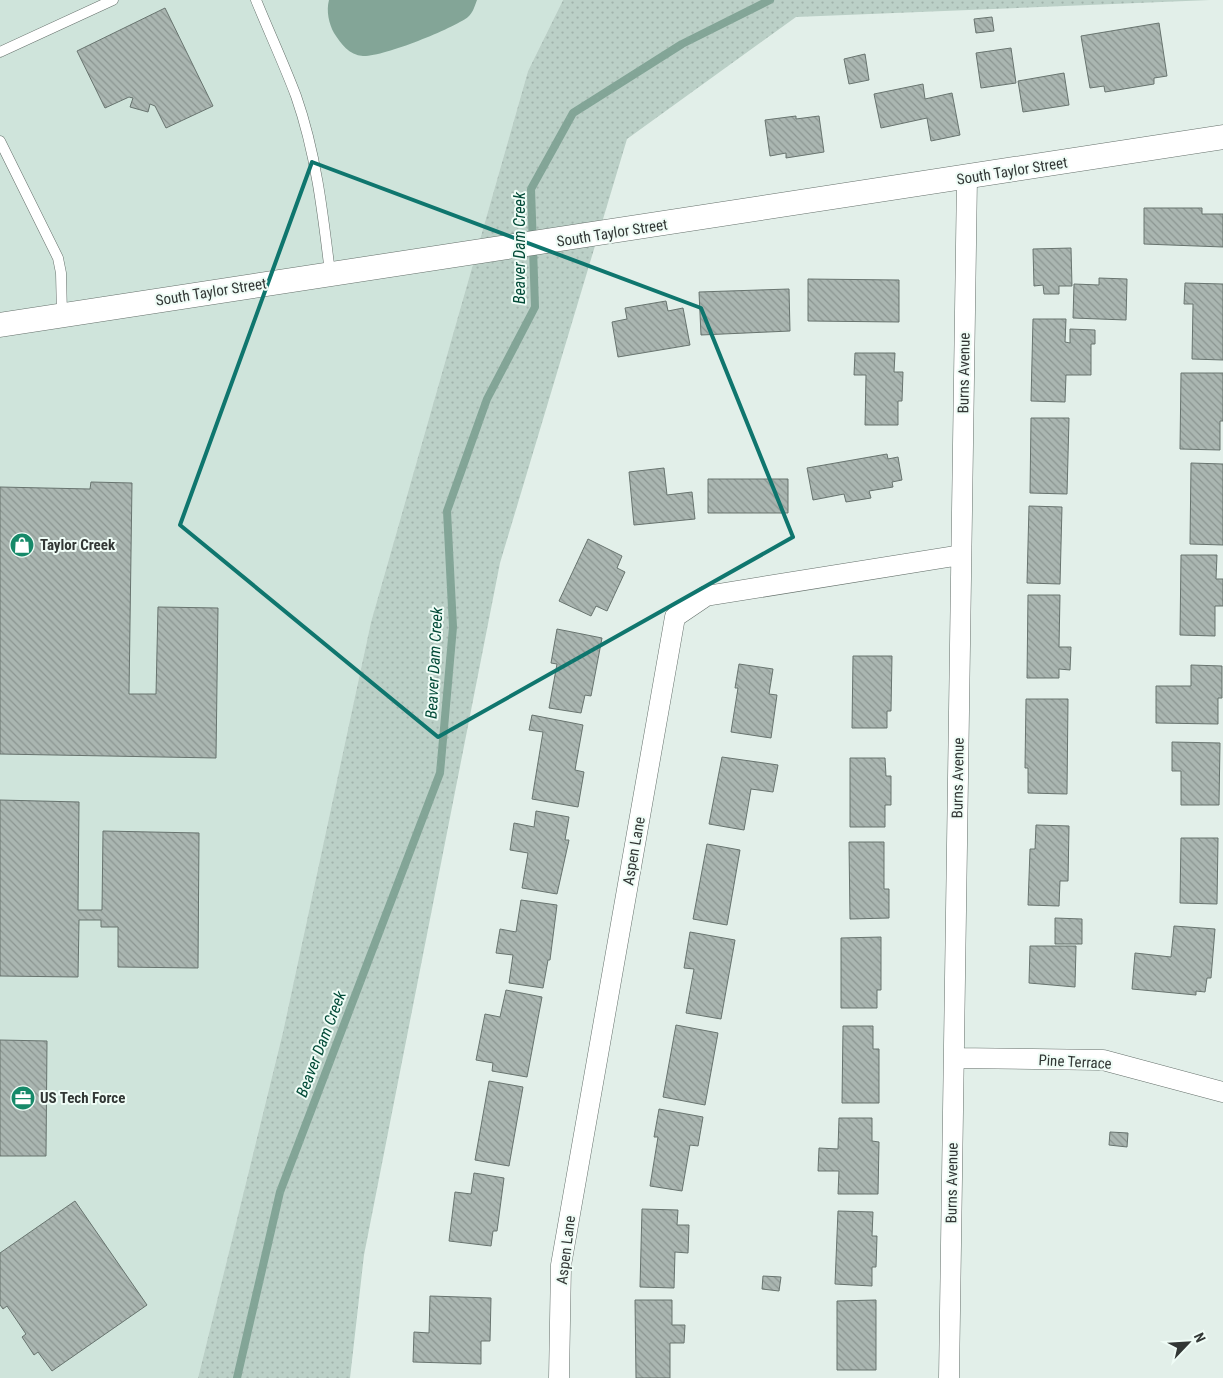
<svg xmlns="http://www.w3.org/2000/svg" width="1223" height="1378" font-family="'Roboto Condensed',sans-serif">
  <style>
    .built { fill: #cfe4db }
    .park { fill: url(#park-dots) }
    .water { fill: #83a597 }
    .lines { fill: none; stroke-linecap: round; stroke-linejoin: round }
    .stream { stroke: #83a597; stroke-width: 8 }
    .building { fill: url(#building-back-hatch); stroke: #68746f }
    .service-casing { stroke: #65706b; stroke-width: 11 }
    .minor-casing { stroke: #65706b; stroke-width: 21 }
    .tertiary-casing { stroke: #65706b; stroke-width: 25 }
    .service { stroke: #fff; stroke-width: 10 }
    .minor { stroke: #fff; stroke-width: 20 }
    .tertiary { stroke: #fff; stroke-width: 24 }
    .marked { fill: none; stroke: #0f766e; stroke-width: 4; stroke-linejoin: round }
    .labels { text-anchor: middle; dominant-baseline: central; stroke-width: 4; stroke-linejoin: round; paint-order: stroke }
    .street-label { font-size: 15px; fill: #323735; stroke: #effcf6 }
    .poi-label { font-size: 15px; font-weight: bold; fill: #323735; stroke: #effcf6; text-anchor: start }
    .water-label { font-size: 16px; font-style: italic; fill: #024a37; stroke: #effcf6 }
  </style>
  <defs>
    <pattern id="park-dots" width="8" height="8" patternUnits="userSpaceOnUse" patternTransform="scale(1.25)"><rect width="8" height="8" fill="#bbd0c7"/><path d="M2 2h.1M6 6h.1" fill="none" stroke="#a1b3ac" stroke-width="1.8" stroke-linecap="round"/></pattern>
    <pattern id="building-back-hatch" width="6" height="6" patternUnits="userSpaceOnUse" patternTransform="scale(1.25)"><rect width="6" height="6" fill="#aab6b1"/><path d="M-1 5l2 2M0 0l6 6M5-1l2 2" fill="none" stroke="#8b9591"/></pattern>
  </defs>
  <rect width="100%" height="100%" fill="#e2efe9"/>
  <!-- built -->
  <path class="built" d="M 0,0 L 563,0 L 528,71 L 371,622 L 283,1032 L 198,1378 L 0,1378 Z"/>
  <!-- park -->
  <path class="park" d="M 563,0 L 1210,0 L 796,17 L 627,139 L 500,563 L 364,1255 L 350,1378 L 198,1378 L 283,1032 L 371,622 L 528,71 Z"/>
  <!-- water -->
  <path class="water" d="M 329,0 L 477,0 C 475,5 473,13 468,17 C 452,29 383,57 363,56 C 349,55 341,44 334,33 C 329,24 326,11 329,0 Z"/>
  <g class="lines">
    <!-- stream -->
    <path class="stream" d="M 237,1378 L 280,1192 L 440,773 L 453,627 L 447,511 L 487,399 L 535,307 L 531,189 L 573,113 L 682,44 L 770,0"/>
  </g>
  <!-- building -->
  <path class="building" d="M 165,8 L 213,106 L 166,128 L 155,106 L 150,104 L 148,112 L 130,107 L 133,98 L 129,97 L 105,108 L 77,51 Z
    M 992,17 L 994,31 L 976,33 L 974,19 Z
    M 1159,23 L 1167,76 L 1154,78 L 1154,84 L 1105,92 L 1104,86 L 1090,88 L 1081,36 Z
    M 1011,48 L 1016,83 L 981,88 L 976,53 Z
    M 865,54 L 869,80 L 849,84 L 844,59 Z
    M 1064,73 L 1069,105 L 1023,112 L 1018,81 Z
    M 923,84 L 925,99 L 952,93 L 960,135 L 931,141 L 927,118 L 881,128 L 874,94 Z
    M 796,116 L 796,119 L 819,116 L 824,152 L 786,158 L 786,153 L 770,156 L 765,120 Z
    M 1144,208 L 1202,208 L 1202,214 L 1223,214 L 1223,247 L 1144,244 Z
    M 1071,248 L 1072,286 L 1059,286 L 1059,294 L 1044,294 L 1043,285 L 1034,286 L 1033,249 Z
    M 1099,278 L 1127,279 L 1126,320 L 1073,318 L 1074,284 L 1099,285 Z
    M 808,279 L 899,280 L 899,322 L 808,321 Z
    M 1185,283 L 1223,284 L 1223,360 L 1192,359 L 1193,304 L 1184,304 Z
    M 789,289 L 790,331 L 701,335 L 699,292 Z
    M 666,301 L 668,311 L 683,308 L 690,345 L 618,357 L 612,322 L 627,319 L 625,308 Z
    M 1033,319 L 1066,319 L 1065,342 L 1070,343 L 1070,329 L 1095,330 L 1095,344 L 1091,344 L 1091,375 L 1066,375 L 1065,402 L 1031,401 Z
    M 855,353 L 895,353 L 894,372 L 903,372 L 902,401 L 898,401 L 898,425 L 865,425 L 866,375 L 854,375 Z
    M 1181,373 L 1223,373 L 1223,421 L 1220,421 L 1220,450 L 1180,449 Z
    M 1031,418 L 1069,418 L 1067,494 L 1030,493 Z
    M 887,454 L 888,459 L 898,457 L 902,480 L 892,482 L 893,487 L 869,491 L 871,498 L 846,502 L 844,494 L 813,500 L 807,468 Z
    M 1191,463 L 1223,464 L 1223,545 L 1190,544 Z
    M 664,468 L 667,495 L 692,492 L 695,519 L 634,525 L 629,472 Z
    M 708,479 L 788,479 L 788,513 L 708,513 Z
    M 91,482 L 132,483 L 129,694 L 156,694 L 158,607 L 218,608 L 216,758 L 0,754 L 0,487 L 90,489 Z
    M 1029,506 L 1062,507 L 1060,584 L 1027,583 Z
    M 588,539 L 622,556 L 617,568 L 625,572 L 607,611 L 596,606 L 591,616 L 559,601 Z
    M 1181,555 L 1217,555 L 1216,579 L 1223,579 L 1223,606 L 1215,606 L 1215,636 L 1180,635 Z
    M 1028,595 L 1060,595 L 1059,647 L 1071,647 L 1070,670 L 1059,669 L 1059,678 L 1027,678 Z
    M 557,629 L 602,638 L 591,696 L 585,695 L 581,713 L 549,708 L 557,664 L 551,663 Z
    M 853,656 L 892,656 L 891,711 L 887,711 L 887,728 L 852,728 Z
    M 739,664 L 773,669 L 769,694 L 777,695 L 771,738 L 731,732 L 738,688 L 735,688 Z
    M 1191,665 L 1222,666 L 1222,698 L 1218,698 L 1218,724 L 1156,723 L 1156,686 L 1191,686 Z
    M 1026,699 L 1068,699 L 1067,794 L 1028,793 L 1028,768 L 1025,768 Z
    M 532,715 L 583,725 L 575,770 L 584,772 L 578,807 L 532,799 L 543,732 L 529,730 Z
    M 1172,742 L 1220,743 L 1219,805 L 1181,805 L 1181,771 L 1172,771 Z
    M 722,757 L 778,765 L 773,792 L 751,789 L 744,830 L 709,824 Z
    M 850,758 L 885,758 L 886,776 L 891,776 L 891,805 L 885,805 L 885,827 L 850,827 Z
    M 0,800 L 79,802 L 78,910 L 102,910 L 103,831 L 199,833 L 198,968 L 118,967 L 118,927 L 101,927 L 101,920 L 79,920 L 78,977 L 0,976 Z
    M 536,811 L 569,817 L 565,840 L 569,840 L 557,894 L 522,888 L 528,853 L 510,850 L 514,823 L 534,827 Z
    M 1036,825 L 1069,826 L 1068,881 L 1060,881 L 1059,906 L 1028,905 L 1030,849 L 1035,849 Z
    M 1181,838 L 1218,838 L 1217,904 L 1180,903 Z
    M 849,842 L 884,842 L 884,889 L 889,889 L 889,918 L 850,919 Z
    M 707,844 L 740,850 L 727,925 L 693,919 Z
    M 521,900 L 557,905 L 550,960 L 548,960 L 543,988 L 509,983 L 513,955 L 496,953 L 500,929 L 516,932 Z
    M 1055,918 L 1082,919 L 1082,944 L 1055,944 Z
    M 1174,926 L 1215,929 L 1211,978 L 1207,978 L 1205,992 L 1196,991 L 1196,995 L 1132,989 L 1135,953 L 1171,957 Z
    M 690,932 L 735,940 L 721,1019 L 686,1013 L 694,969 L 684,968 Z
    M 881,937 L 881,990 L 877,990 L 877,1008 L 841,1008 L 841,938 Z
    M 1030,946 L 1076,946 L 1075,987 L 1029,983 Z
    M 506,990 L 542,997 L 527,1077 L 492,1071 L 493,1063 L 476,1060 L 485,1014 L 500,1017 Z
    M 676,1025 L 718,1033 L 705,1105 L 663,1097 Z
    M 843,1026 L 873,1026 L 873,1049 L 879,1049 L 879,1103 L 842,1103 Z
    M 0,1040 L 47,1041 L 46,1156 L 0,1156 Z
    M 489,1081 L 523,1087 L 509,1166 L 475,1160 Z
    M 659,1109 L 703,1117 L 698,1146 L 690,1145 L 682,1191 L 650,1186 L 658,1137 L 654,1137 Z
    M 839,1118 L 872,1118 L 872,1141 L 879,1142 L 878,1194 L 838,1194 L 839,1171 L 818,1171 L 819,1148 L 838,1149 Z
    M 1110,1132 L 1128,1133 L 1127,1147 L 1109,1145 Z
    M 474,1173 L 504,1178 L 497,1231 L 493,1231 L 491,1246 L 449,1241 L 455,1192 L 471,1194 Z
    M 75,1201 L 147,1305 L 52,1371 L 38,1352 L 34,1355 L 22,1337 L 26,1334 L 7,1306 L 3,1309 L 0,1305 L 0,1253 Z
    M 642,1209 L 678,1210 L 677,1225 L 689,1225 L 688,1253 L 675,1252 L 674,1288 L 640,1287 Z
    M 838,1211 L 873,1212 L 872,1236 L 877,1236 L 876,1267 L 872,1267 L 872,1286 L 835,1284 Z
    M 763,1276 L 781,1277 L 779,1291 L 762,1289 Z
    M 430,1296 L 491,1298 L 490,1341 L 481,1341 L 481,1364 L 413,1362 L 414,1332 L 429,1333 Z
    M 635,1300 L 672,1300 L 672,1325 L 685,1325 L 684,1343 L 670,1343 L 670,1378 L 636,1378 Z
    M 876,1300 L 876,1370 L 837,1370 L 837,1301 Z"/>
  <g class="lines">
    <defs>
      <path id="service" d="M 256,0 C 269,32 284,64 296,96 C 316,153 323,214 330,273
        M 0,52 L 113,0
        M 0,141 L 58,258 L 61,273 L 62,315"/>
      <path id="minor" d="M 954,1058 L 1103,1060 L 1223,1092
        M 559,1378 L 561,1265 L 675,617 L 706,596 L 961,555
        M 949,1378 L 967,178"/>
      <path id="tertiary" d="M 0,325 L 1223,137"/>
    </defs>
    <!-- service casing -->
    <use href="#service" class="service-casing"/>
    <!-- minor casing -->
    <use href="#minor" class="minor-casing"/>
    <!-- tertiary casing -->
    <use href="#tertiary" class="tertiary-casing"/>
    <!-- service -->
    <use href="#service" class="service"/>
    <!-- minor -->
    <use href="#minor" class="minor"/>
    <!-- tertiary -->
    <use href="#tertiary" class="tertiary"/>
  </g>
  <!-- marked area -->
  <path class="marked" d="M 312,162 L 701,308 L 793,537 L 438,737 L 180,525 Z"/>
  <!-- icons -->
  <defs>
    <symbol id="shop-disc" viewBox="-11 -11 22 22"><circle r="9.5" fill="#168969" stroke="#effcf6"/><path d="M-5-2.5h2.3a2.7 3.5 0 0 1 5.4 0H5L5.5 6h-11ZM-1.5-2.5h3a1.5 2.3 0 0 0-3 0Z" fill="#fff"/></symbol>
    <symbol id="office-disc" viewBox="-11 -11 22 22"><circle r="9.5" fill="#168969" stroke="#effcf6"/><path d="M-6-3h4V-5.5h4V-3h4V5H-6ZM-1-4.5V-3h2v-1.5ZM-6 0V1H6V0Z" fill="#fff"/></symbol>
  </defs>
  <g fill-rule="evenodd">
    <use href="#shop-disc" x="8" y="531" width="28" height="28"/>
    <use href="#office-disc" x="9" y="1084" width="28" height="28"/>
  </g>
  <g class="labels">
    <!-- street labels -->
    <g class="street-label">
      <text transform="translate(1012 171) rotate(-9)">South Taylor Street</text>
      <text transform="translate(612 233) rotate(-9)">South Taylor Street</text>
      <text transform="translate(211 292) rotate(-9)">South Taylor Street</text>
      <text transform="translate(964 373) rotate(-89)">Burns Avenue</text>
      <text transform="translate(958 778) rotate(-89)">Burns Avenue</text>
      <text transform="translate(634 851) rotate(-80)">Aspen Lane</text>
      <text transform="translate(1075 1062) rotate(3)">Pine Terrace</text>
      <text transform="translate(952 1183) rotate(-89)">Burns Avenue</text>
      <text transform="translate(566 1250) rotate(-83)">Aspen Lane</text>
    </g>
    <!-- poi labels -->
    <g class="poi-label">
      <text x="40" y="545">Taylor Creek</text>
      <text x="40" y="1098">US Tech Force</text>
    </g>
    <!-- water labels -->
    <g class="water-label">
      <text transform="translate(519 248) rotate(-90)">Beaver Dam Creek</text>
      <text transform="translate(434 663) rotate(-87)">Beaver Dam Creek</text>
      <text transform="translate(321 1044) rotate(-69)">Beaver Dam Creek</text>
    </g>
  </g>
  <!-- north arrow -->
  <g transform="translate(1188 1343) rotate(65)" stroke="#effcf6" stroke-width="4" paint-order="stroke">
  <path d="M0-4L9 19L0 12L-9 19Z" fill="#323735"/>
  <text y="-8" font-size="14" font-weight="bold" text-anchor="middle" fill="#323735">N</text>
  </g>
</svg>
